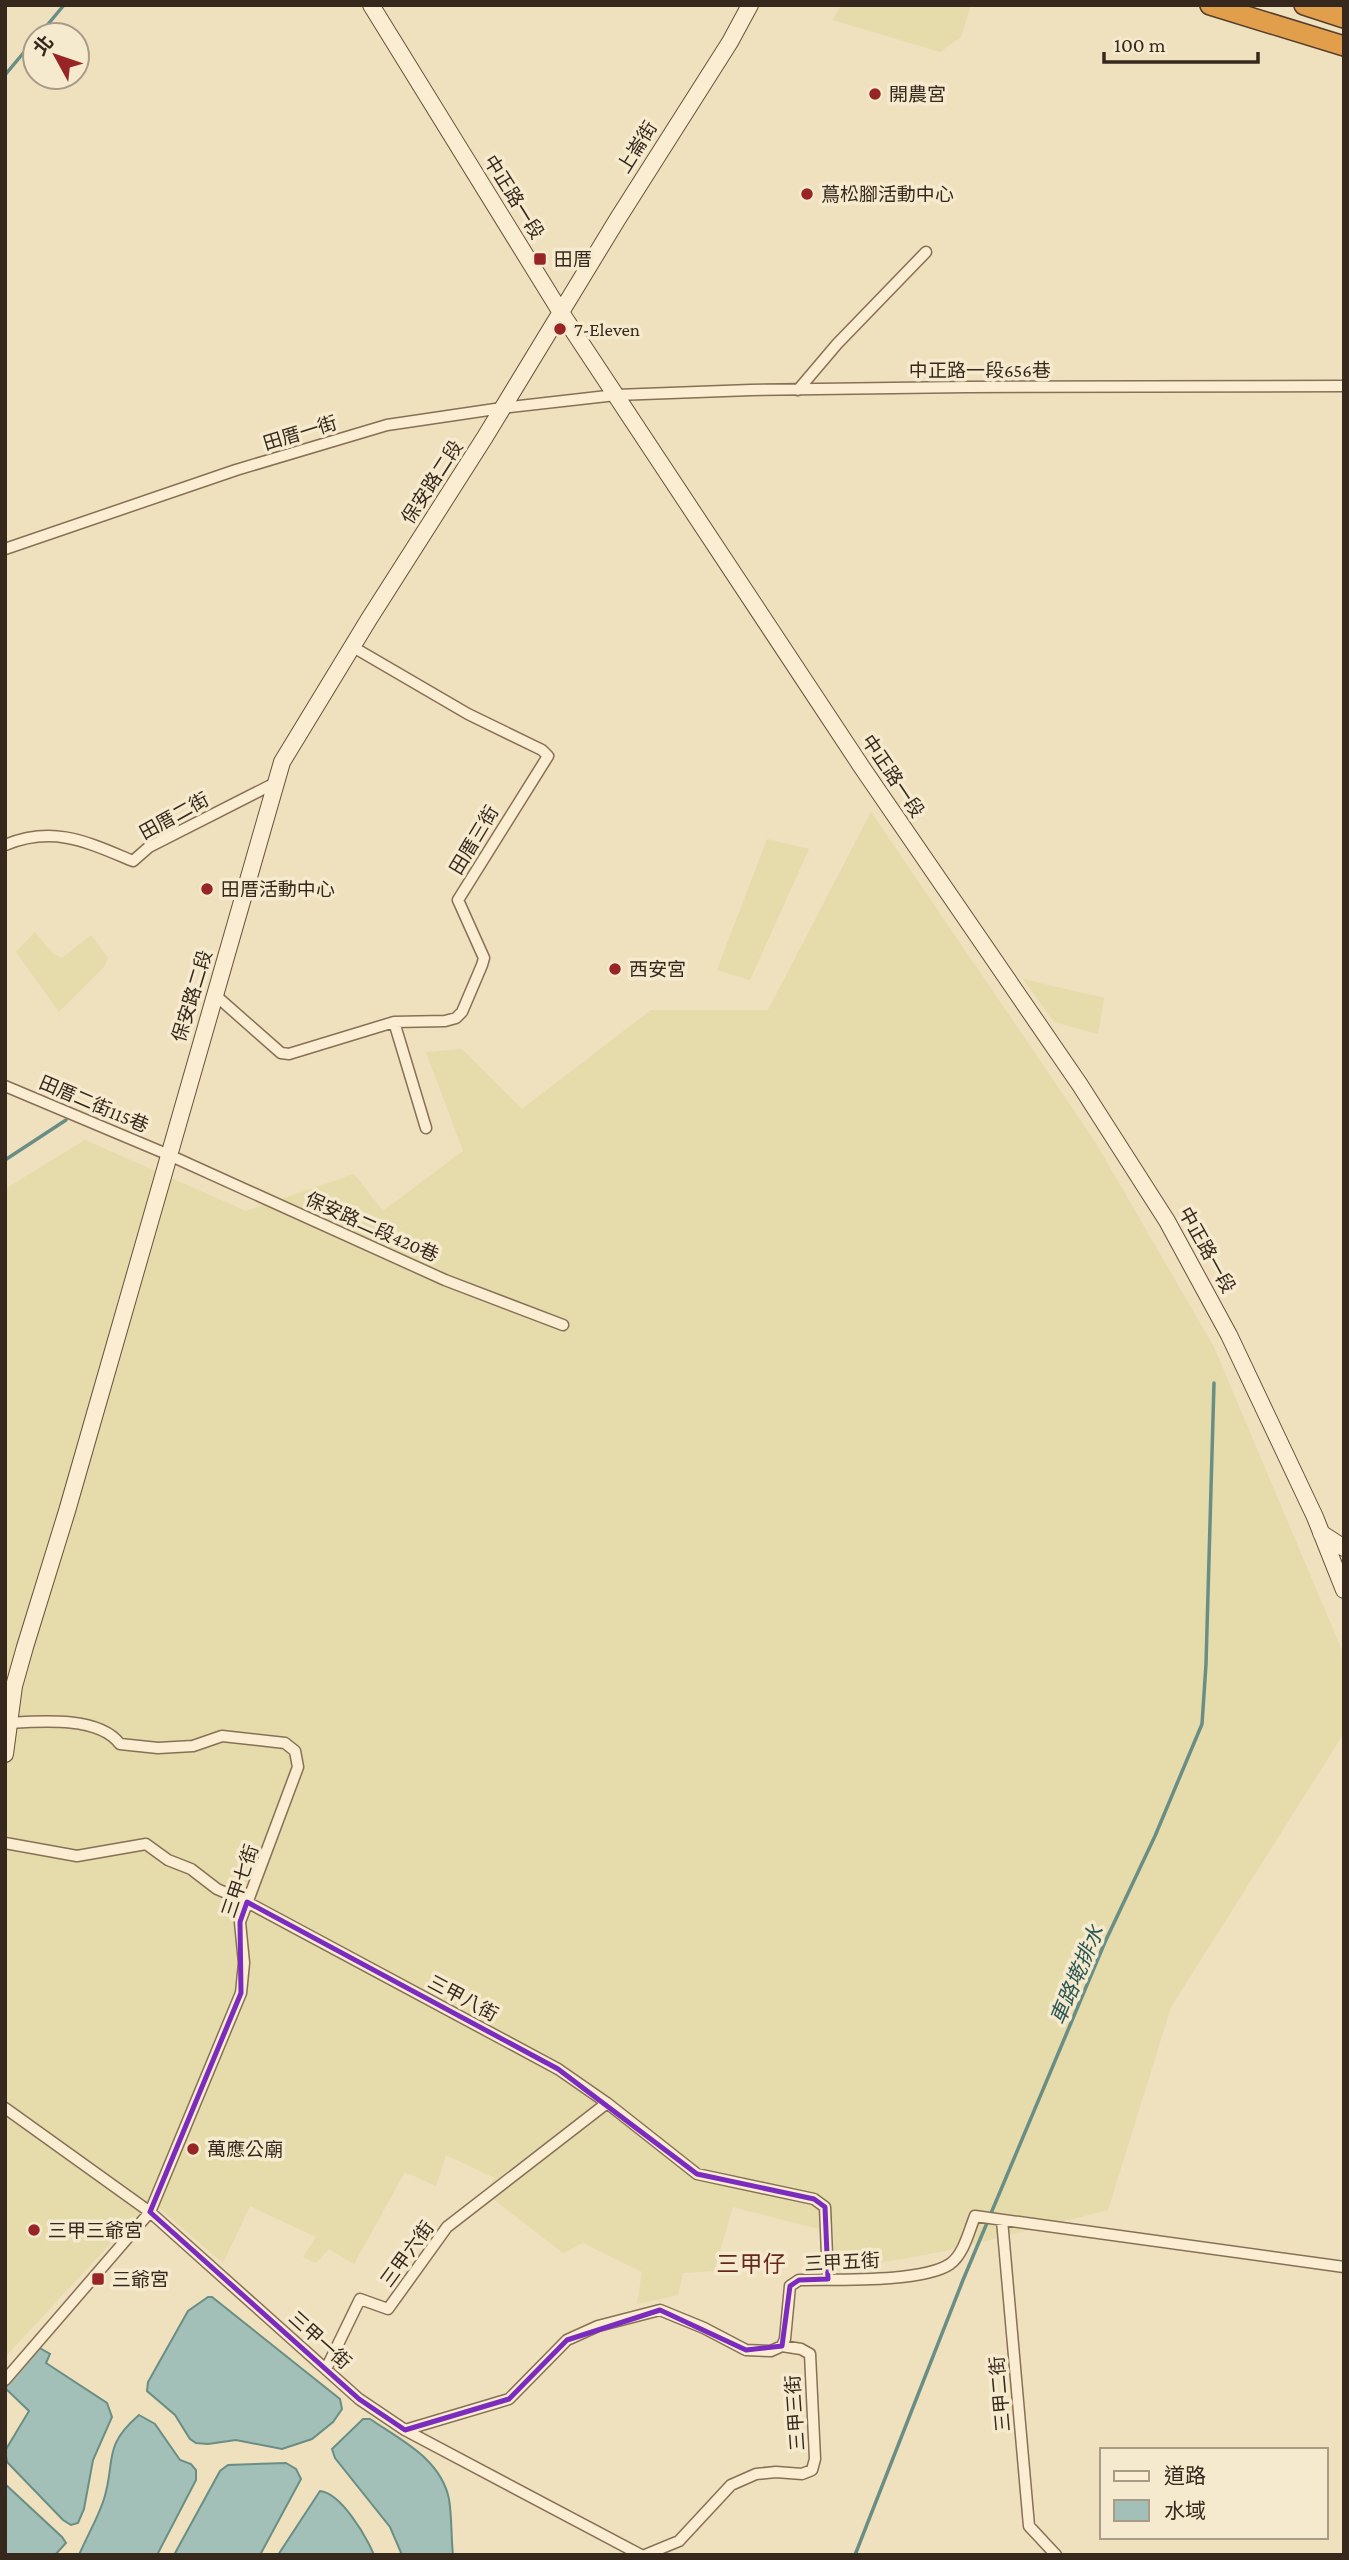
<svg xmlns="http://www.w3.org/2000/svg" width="1349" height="2560" font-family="'Crimson Pro','Noto Sans TC',serif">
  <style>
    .farmland { fill: #e5dbab }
    .water { fill: #a2c0b7; stroke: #698e85; stroke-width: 2 }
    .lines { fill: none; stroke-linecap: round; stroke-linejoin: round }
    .stream { stroke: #698e85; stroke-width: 3.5 }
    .street-casing { stroke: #877056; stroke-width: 13 }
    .secondary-casing { stroke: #69513a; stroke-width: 18 }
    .highway-casing { stroke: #553e2b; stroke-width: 22 }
    .street { stroke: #faedd1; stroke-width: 10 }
    .secondary { stroke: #faedd1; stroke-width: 16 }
    .highway { stroke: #e29f4b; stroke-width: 19 }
    .marked { fill: none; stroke: #7b2cbf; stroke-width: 5; stroke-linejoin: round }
    .poi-dot { fill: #982526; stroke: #f6eace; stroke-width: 2.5 }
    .labels { text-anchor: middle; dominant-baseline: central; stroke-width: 7; stroke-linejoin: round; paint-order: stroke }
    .poi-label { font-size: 19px; fill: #36281c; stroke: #f6eace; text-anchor: start }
    .street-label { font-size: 19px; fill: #36281c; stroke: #f6eace }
    .water-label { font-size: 21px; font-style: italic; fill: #2a5754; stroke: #f6eace }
    .quarter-label { font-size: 23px; fill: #64291a; stroke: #f6eace }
  </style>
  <rect width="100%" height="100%" fill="#efe0be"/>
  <!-- farmland -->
  <path class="farmland" d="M 841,5 L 971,5 L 961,37 L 940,52 L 833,20 Z
    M 871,812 L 1094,1140 L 1214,1347 L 1344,1655 L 1344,1733 L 1171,2007 L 1108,2210 L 946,2251 L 834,2271 L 833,2230 L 815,2228 L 733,2207 L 714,2271 L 683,2273 L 678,2295 L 637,2304 L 642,2272 L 583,2243 L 563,2253 L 484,2192 L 495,2178 L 446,2155 L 436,2186 L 405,2172 L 354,2264 L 329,2249 L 316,2263 L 303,2257 L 316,2237 L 250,2206 L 223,2263 L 151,2201 L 144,2208 L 150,2212 L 117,2245 L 111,2243 L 5,2357 L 5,1189 L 85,1140 L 246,1211 L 354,1174 L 383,1211 L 463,1151 L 426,1052 L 462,1049 L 522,1109 L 651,1010 L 768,1010 Z
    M 767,839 L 809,849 L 750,980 L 717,970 Z
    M 35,932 L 52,953 L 62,958 L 91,935 L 108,958 L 104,967 L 59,1012 L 16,952 Z
    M 1023,979 L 1104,998 L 1098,1034 L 1054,1022 Z"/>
  <!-- water -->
  <path class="water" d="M 208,2297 L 212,2297 L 340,2399 L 342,2409 L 333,2422 L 312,2439 L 282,2449 L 236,2440 L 208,2444 L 196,2443 L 190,2439 L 175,2415 L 147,2391 L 148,2382 L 188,2311 Z
    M 38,2347 L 50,2354 L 46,2363 L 107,2403 L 112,2417 L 93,2460 L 84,2509 L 78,2523 L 71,2525 L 63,2520 L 7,2462 L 5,2451 L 29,2411 L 5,2388 Z
    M 139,2415 L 155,2424 L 180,2460 L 191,2464 L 196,2470 L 196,2480 L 157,2555 L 79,2555 C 87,2536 98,2518 104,2499 C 116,2460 102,2447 139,2415 Z
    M 363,2419 L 370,2419 C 401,2440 441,2459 449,2499 C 452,2517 451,2537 453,2555 L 402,2555 L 390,2527 L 335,2458 L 332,2449 Z
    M 286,2463 L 296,2469 L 301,2479 L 260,2555 L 174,2555 L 220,2471 L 228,2465 Z
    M 5,2484 L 62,2537 L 66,2543 L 55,2555 L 5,2555 Z
    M 320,2491 C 341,2493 366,2536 374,2555 L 278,2555 Z"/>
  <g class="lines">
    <!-- stream -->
    <path class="stream" d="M 39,35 L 64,5
      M 5,75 L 35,39
      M 5,1160 L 66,1120
      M 855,2555 L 963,2280 L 1105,1942 L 1155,1836 L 1202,1724 L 1206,1664 L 1214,1383"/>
    <defs>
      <path id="street" d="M 798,390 L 837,344 L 926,252
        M 5,549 L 236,470 L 387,425 L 502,408 L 616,395 L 751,390 L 967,387 L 1344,386
        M 5,845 C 54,825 87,842 133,861 L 149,847 L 277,782
        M 214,994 L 281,1053 L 289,1054 L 394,1022 L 445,1021 L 456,1018 L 462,1012 L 482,965 L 484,958 L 458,900 L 548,756 L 542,750 L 468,714 L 353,647
        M 394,1022 L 426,1128
        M 5,1086 L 169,1155 L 445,1280 L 563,1325
        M 5,1843 L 77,1856 L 146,1844 L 168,1860 L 191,1869 L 217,1889 L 247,1902 L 558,2069 L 607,2103 L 697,2174 L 814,2199 L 825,2207 L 828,2279
        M 5,2108 L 150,2212 L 359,2399 L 405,2430 L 641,2555
        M 1002,2220 L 1029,2526 L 1056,2555
        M 326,2369 L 360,2299 L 388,2309 L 447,2227 L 607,2103
        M 5,2380 L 150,2212 L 241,1993 L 244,1963 L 240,1922 L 298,1767 L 295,1751 L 285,1743 L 222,1736 L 193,1746 L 158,1748 L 120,1744 C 99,1716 40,1721 8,1723
        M 405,2430 L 509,2399 L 567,2340 L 598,2326 L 660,2310 L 704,2328 L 746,2350 L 771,2351 L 782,2346 L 785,2339 L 790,2286 L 799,2280 C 834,2279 922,2283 950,2264 C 964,2254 969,2231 975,2216 L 1344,2267
        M 645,2555 L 679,2541 L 731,2485 L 756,2474 L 776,2472 L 802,2474 L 812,2470 L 815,2459 L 810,2354 L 801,2349 L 782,2346"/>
      <path id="secondary" d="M 371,5 L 560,311 L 861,766 L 1080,1085 L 1167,1221 L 1229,1335 L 1315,1517 L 1344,1590
        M 1321,1533 L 1344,1548
        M 5,1754 L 14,1686 L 25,1647 L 67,1511 L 282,762 L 369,619 L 485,437 L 617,220 L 730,42 L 750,5"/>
      <path id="highway" d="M 1210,5 L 1344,46
        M 1304,5 L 1344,18"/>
    </defs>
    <!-- street casing -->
    <use href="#street" class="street-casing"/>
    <!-- secondary casing -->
    <use href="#secondary" class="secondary-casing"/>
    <!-- highway casing -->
    <use href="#highway" class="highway-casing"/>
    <!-- street -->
    <use href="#street" class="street"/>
    <!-- secondary -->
    <use href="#secondary" class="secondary"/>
    <!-- highway -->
    <use href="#highway" class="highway"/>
  </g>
  <!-- marked area -->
  <path class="marked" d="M 247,1902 L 558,2069 L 697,2174 L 814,2199 L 825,2207 L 828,2279 L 799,2280 L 790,2286 L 782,2346 L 746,2350 L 660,2310 L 567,2340 L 509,2399 L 405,2430 L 359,2399 L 150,2212 L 241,1993 L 240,1922 Z"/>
  <!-- markers -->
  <g class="poi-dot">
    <circle cx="875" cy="94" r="7"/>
    <circle cx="807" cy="194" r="7"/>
    <rect x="533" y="252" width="14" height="14" rx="3.5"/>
    <circle cx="560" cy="329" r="7"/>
    <circle cx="207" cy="889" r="7"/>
    <circle cx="615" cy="969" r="7"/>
    <circle cx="193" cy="2149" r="7"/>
    <circle cx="34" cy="2230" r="7"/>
    <rect x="91" y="2272" width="14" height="14" rx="3.5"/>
  </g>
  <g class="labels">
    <!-- poi labels -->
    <g class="poi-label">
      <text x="889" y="94">開農宮</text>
      <text x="821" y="194">蔦松腳活動中心</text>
      <text x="554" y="259">田厝</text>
      <text x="574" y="329">7-Eleven</text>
      <text x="221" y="889">田厝活動中心</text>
      <text x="629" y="969">西安宮</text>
      <text x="207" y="2149">萬應公廟</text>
      <text x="48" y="2230">三甲三爺宮</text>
      <text x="112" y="2279">三爺宮</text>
    </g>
    <!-- street labels -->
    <g class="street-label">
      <text transform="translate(637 147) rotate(-58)">上崙街</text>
      <text transform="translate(514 197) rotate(58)">中正路一段</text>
      <text x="980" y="370">中正路一段656巷</text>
      <text transform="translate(300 433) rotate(-17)">田厝一街</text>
      <text transform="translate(432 482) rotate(-57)">保安路二段</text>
      <text transform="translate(893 776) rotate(56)">中正路一段</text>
      <text transform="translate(174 816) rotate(-29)">田厝二街</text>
      <text transform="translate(474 840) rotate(-59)">田厝三街</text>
      <text transform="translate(192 996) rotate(-73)">保安路二段</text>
      <text transform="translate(94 1104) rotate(23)">田厝二街115巷</text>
      <text transform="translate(372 1227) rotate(24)">保安路二段420巷</text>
      <text transform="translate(1207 1250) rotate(61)">中正路一段</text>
      <text transform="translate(240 1881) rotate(-71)">三甲七街</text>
      <text transform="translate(463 1998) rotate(28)">三甲八街</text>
      <text transform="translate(407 2254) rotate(-54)">三甲六街</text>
      <text transform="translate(842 2262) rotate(-3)">三甲五街</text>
      <text transform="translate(320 2340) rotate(42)">三甲一街</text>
      <text transform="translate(1000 2394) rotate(-95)">三甲二街</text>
      <text transform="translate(795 2413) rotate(-94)">三甲三街</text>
    </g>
    <!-- water labels -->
    <g class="water-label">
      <text transform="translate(1077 1975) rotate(-67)">車路墘排水</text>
    </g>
    <!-- quarter labels -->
    <g class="quarter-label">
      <text x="751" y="2264">三甲仔</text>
    </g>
  </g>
  <!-- border -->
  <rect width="1349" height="2560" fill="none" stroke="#36281c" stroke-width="14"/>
  <!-- legend -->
  <rect x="1100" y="2448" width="228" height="91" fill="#f6eace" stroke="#a99c87" stroke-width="2"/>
  <rect x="1114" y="2471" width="35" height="10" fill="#faedd1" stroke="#a99c87" stroke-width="2"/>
  <text x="1164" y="2483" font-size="21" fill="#36281c">道路</text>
  <rect x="1114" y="2500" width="35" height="21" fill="#a2c0b7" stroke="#a99c87" stroke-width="2"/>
  <text x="1164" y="2518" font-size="21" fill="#36281c">水域</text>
  <!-- north arrow -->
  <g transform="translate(56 56) rotate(310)"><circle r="33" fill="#f6eace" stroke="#a99c87" stroke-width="2"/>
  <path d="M0-5L12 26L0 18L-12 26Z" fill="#982526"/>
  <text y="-10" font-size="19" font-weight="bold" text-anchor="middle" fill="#36281c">北</text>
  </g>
  <!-- scale -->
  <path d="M1104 52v10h154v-10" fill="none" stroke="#36281c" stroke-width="3.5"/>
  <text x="1114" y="52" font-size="21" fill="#36281c" stroke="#f6eace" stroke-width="5" paint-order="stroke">100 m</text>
</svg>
